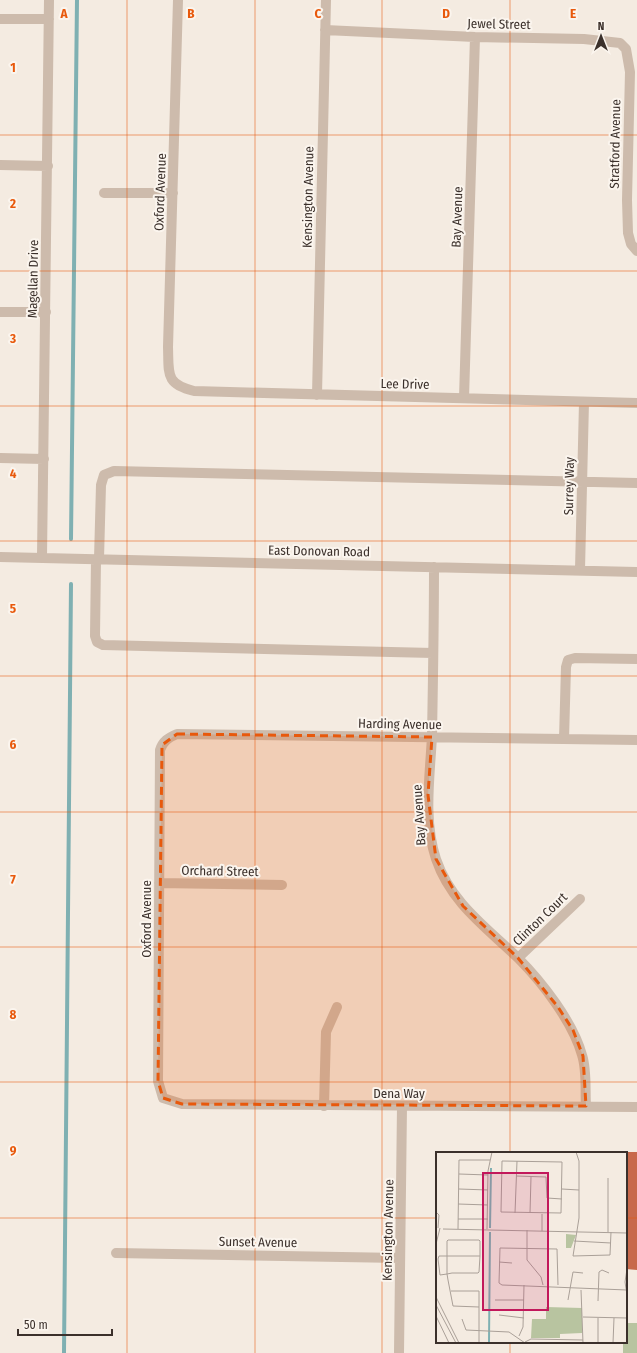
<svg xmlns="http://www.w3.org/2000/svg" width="637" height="1353" font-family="'Fira Sans Condensed',sans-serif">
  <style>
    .green { fill: #b8c4a0 }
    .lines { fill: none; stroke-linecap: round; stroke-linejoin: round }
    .stream { stroke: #7fb0b2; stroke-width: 4 }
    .building { fill: #c8694b }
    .minor { stroke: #cdbbac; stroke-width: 10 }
    .marked { fill: #e8590c; fill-opacity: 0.2; stroke: #e8590c; stroke-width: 3; stroke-dasharray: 8 5; stroke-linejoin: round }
    .grid { fill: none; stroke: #e8590c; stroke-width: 1; stroke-opacity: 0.55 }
    .labels { text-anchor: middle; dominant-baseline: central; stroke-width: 4; stroke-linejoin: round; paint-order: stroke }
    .street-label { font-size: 13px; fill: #3b302b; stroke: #fbf5ee }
    .inset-river { fill: none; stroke: #7fb0b2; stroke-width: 2 }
    .inset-road { fill: none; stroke: #aaa098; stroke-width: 1 }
    .view { fill: #c2185b; fill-opacity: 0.15; stroke: #c2185b; stroke-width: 2 }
    .inset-edge { fill: none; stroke: #3b302b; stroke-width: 2 }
    .grid-label { font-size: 13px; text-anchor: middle; font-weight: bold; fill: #e8590c; stroke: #fbf5ee; stroke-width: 4; stroke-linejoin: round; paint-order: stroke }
  </style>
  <rect width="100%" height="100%" fill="#f4ebe1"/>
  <!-- green -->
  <path class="green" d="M 626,1323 L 637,1323 L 637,1353 L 623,1353 L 623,1342 L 626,1342 Z"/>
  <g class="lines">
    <!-- stream -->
    <path class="stream" d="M 71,539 L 77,0
      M 64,1353 L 71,584"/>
  </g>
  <!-- building -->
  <path class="building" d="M 637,1152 L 637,1270 L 626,1269 L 626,1152 Z"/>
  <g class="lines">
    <!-- minor -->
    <path class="minor" d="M 178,0 L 168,347 C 169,374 165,384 194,391 L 637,403
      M 0,19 L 49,19
      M 325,30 L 475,37 L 584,39 L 620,43 L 626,49 L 630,72 L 627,200 L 628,233 L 631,244 L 637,251
      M 0,165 L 48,166
      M 104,193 L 173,193
      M 0,312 L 46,312
      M 317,395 L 326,0
      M 464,398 L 475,37
      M 0,458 L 44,459
      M 0,557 L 637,572
      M 42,557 L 49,0
      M 96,559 L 95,636 L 97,642 L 103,645 L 433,653
      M 99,559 L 101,485 L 104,475 L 114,471 L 637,483
      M 434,567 C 434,623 433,680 432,736 C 430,776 423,820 436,859 C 451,903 486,927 518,958 C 542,982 573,1022 582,1055 C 587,1070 585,1090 586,1106
      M 580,570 L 584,402
      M 564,739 L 566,667 L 568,660 L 575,658 L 637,659
      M 637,740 L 177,734 C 168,738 163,741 160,750 L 158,1081 L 163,1098 L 182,1104 L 637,1107
      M 159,883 L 282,885
      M 518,958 L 580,899
      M 324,1106 L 326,1032 L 337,1007
      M 116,1253 L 400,1258
      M 399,1353 L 402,1106"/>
  </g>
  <!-- marked area -->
  <path class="marked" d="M 177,734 L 432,737 L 428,795 L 436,859 L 463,906 L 518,958 L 558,1007 L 573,1030 L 583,1056 L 586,1106 L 182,1104 L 163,1098 L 158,1081 L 162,745 Z"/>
  <!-- grid -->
  <path class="grid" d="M 127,0 L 127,1353M 255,0 L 255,1353M 382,0 L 382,1353M 510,0 L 510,1153M 0,135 L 637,135M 0,271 L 637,271M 0,406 L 637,406M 0,541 L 637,541M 0,676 L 637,676M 0,812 L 637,812M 0,947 L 637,947M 0,1082 L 637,1082M 0,1218 L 437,1218M 626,1218 L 637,1218M 510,1342 L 510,1353"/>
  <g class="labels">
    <!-- street labels -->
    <g class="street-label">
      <text transform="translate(499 24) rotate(1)">Jewel Street</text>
      <text transform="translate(615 144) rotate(-89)">Stratford Avenue</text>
      <text transform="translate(160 192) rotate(-88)">Oxford Avenue</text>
      <text transform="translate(308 197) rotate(-89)">Kensington Avenue</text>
      <text transform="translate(457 217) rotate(-88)">Bay Avenue</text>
      <text transform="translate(33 279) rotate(-89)">Magellan Drive</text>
      <text transform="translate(405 384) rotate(1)">Lee Drive</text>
      <text transform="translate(569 486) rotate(-89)">Surrey Way</text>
      <text transform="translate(319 551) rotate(1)">East Donovan Road</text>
      <text transform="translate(400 724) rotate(1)">Harding Avenue</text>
      <text transform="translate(419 815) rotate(-94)">Bay Avenue</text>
      <text transform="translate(220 871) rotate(1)">Orchard Street</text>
      <text transform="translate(146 919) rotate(-90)">Oxford Avenue</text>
      <text transform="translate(540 919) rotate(-44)">Clinton Court</text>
      <text x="399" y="1093">Dena Way</text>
      <text transform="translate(388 1230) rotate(-89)">Kensington Avenue</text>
      <text transform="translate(258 1242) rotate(1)">Sunset Avenue</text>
    </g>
  </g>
  <!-- overview -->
  <g transform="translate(436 1152)">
    <rect width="191" height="191" fill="#f4ebe1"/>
    <path d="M 130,82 L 140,83 L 135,96 L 130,96 ZM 110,155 L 146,156 L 146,181 L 124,182 L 124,186 L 95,186 L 96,167 L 110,167 Z" fill="#b8c4a0"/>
    <path class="inset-river" d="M 54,76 L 55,16M 53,191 L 54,80"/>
    <path class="inset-road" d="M 140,0 L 143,9 L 143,66 L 137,104 L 174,103 L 175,80M 66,9 L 126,10 L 125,61 L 65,60 ZM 23,22 L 52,23M 80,24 L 110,25 L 111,46 L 126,47M 23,37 L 52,38M 126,37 L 143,38M 22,52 L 52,53M 0,60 L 3,63 L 2,76M 79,61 L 81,9M 94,61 L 95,25M 22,67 L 52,67M 7,77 L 191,81M 22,77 L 23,8 L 54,8M 51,77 L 52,19 L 56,0M 91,78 L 91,108 L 105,125 L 107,133M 106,79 L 106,62M 172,80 L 172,26M 138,89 L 175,91M 0,92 L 4,76M 63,110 L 76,111M 191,117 L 189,130 L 191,143M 122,133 L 121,97 L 64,96 L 63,131 L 66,133 L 191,138M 145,138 L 147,191M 15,139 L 43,139 L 43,191M 0,145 L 23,191M 59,148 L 88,148M 132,148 L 137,120 L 147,121M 162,149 L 163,120 L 166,118 L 173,121M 0,153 L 20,191M 43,155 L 17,154 L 12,128 L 11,122 L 11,89 L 12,88 L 43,88 L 44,89 L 44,104 L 43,120 L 42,121 L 16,121 L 11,122 L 4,123 L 2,107 L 3,104 L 44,104M 63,163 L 88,166M 0,164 L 13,191M 147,165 L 191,166M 26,167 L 30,178 L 73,180 L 89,191M 83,184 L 87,175 L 88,133M 89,190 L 95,187 L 147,188M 162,191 L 162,166M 177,191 L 178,166"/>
    <path class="view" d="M 47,21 L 112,21 L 112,158 L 47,158 Z"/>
    <rect width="191" height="191" class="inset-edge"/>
  </g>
  <g class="grid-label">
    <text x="64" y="18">A</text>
    <text x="191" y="18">B</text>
    <text x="318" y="18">C</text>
    <text x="446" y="18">D</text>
    <text x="573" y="18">E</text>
    <text x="13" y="72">1</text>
    <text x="13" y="208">2</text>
    <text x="13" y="343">3</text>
    <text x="13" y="478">4</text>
    <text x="13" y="613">5</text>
    <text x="13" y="749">6</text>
    <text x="13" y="884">7</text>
    <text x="13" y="1019">8</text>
    <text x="13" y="1155">9</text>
  </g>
  <!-- north arrow -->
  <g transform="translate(601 36)" stroke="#fbf5ee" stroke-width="3" paint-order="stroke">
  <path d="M0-3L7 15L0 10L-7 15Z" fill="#3b302b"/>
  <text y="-6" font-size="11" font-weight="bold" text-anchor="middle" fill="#3b302b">N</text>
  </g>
  <!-- scale -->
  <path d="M18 1329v6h94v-6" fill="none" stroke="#3b302b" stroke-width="2"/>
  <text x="24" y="1329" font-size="12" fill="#3b302b" stroke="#fbf5ee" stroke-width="3" paint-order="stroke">50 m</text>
</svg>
